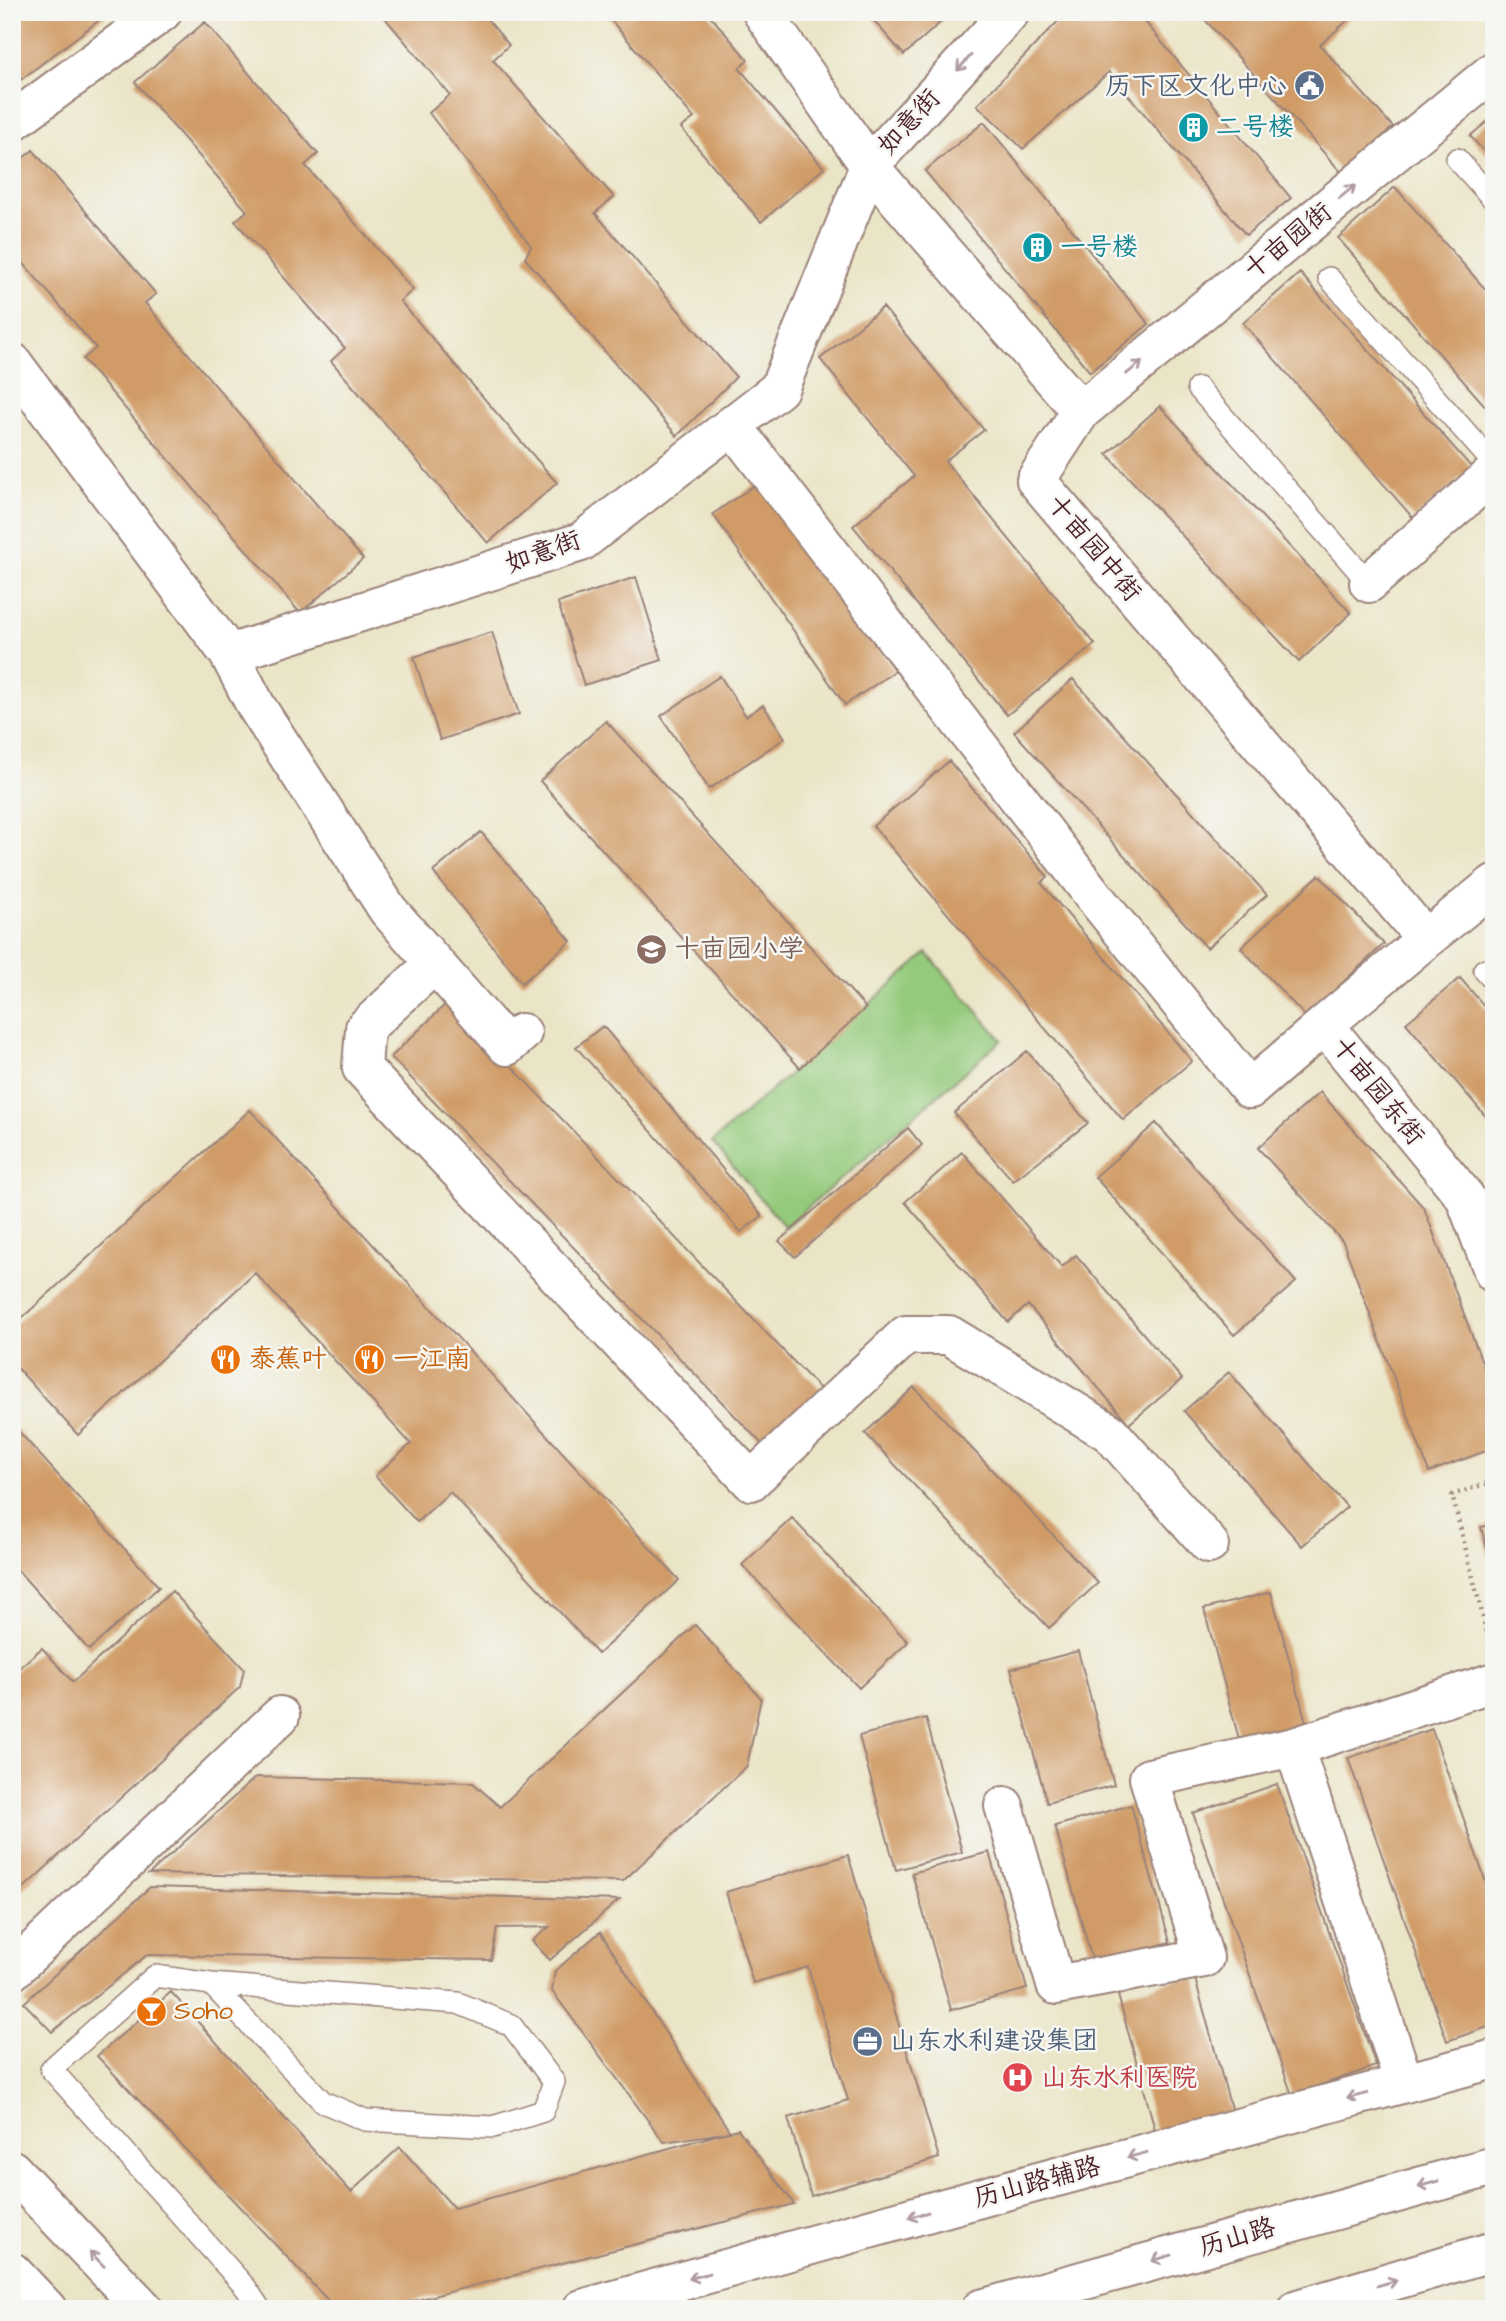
<svg xmlns="http://www.w3.org/2000/svg" width="1506" height="2321" font-family="'Architects Daughter','LXGW WenKai TC',sans-serif">
  <style>
    .green { fill: #94ca7c; stroke: #6f7454; stroke-width: 2 }
    .building { fill: #d09b66 }
    .lines { fill: none; stroke-linecap: round; stroke-linejoin: round }
    .service-casing { stroke: #9a8279; stroke-width: 24 }
    .minor-casing { stroke: #9a8279; stroke-width: 42 }
    .tertiary-casing { stroke: #9a8279; stroke-width: 42 }
    .primary-casing { stroke: #9a8279; stroke-width: 42 }
    .path { stroke: #9a8279; stroke-width: 4.5; stroke-dasharray: 2 5; stroke-linecap: butt }
    .service { stroke: #fff; stroke-width: 21 }
    .minor { stroke: #fff; stroke-width: 38 }
    .tertiary { stroke: #fff; stroke-width: 38 }
    .primary { stroke: #fff; stroke-width: 38 }
    .oneway { stroke: #ae9aa0 }
    .labels { text-anchor: middle; dominant-baseline: central; stroke-width: 5; stroke-linejoin: round; paint-order: stroke }
    .service-label { font-size: 26px; fill: #4e5e75; stroke: #f6f6f2; text-anchor: end }
    .street-label { font-size: 26px; fill: #4a1f2b; stroke: #f6f6f2 }
    .culture-label { font-size: 26px; fill: #0d838f; stroke: #f6f6f2; text-anchor: start }
    .education-label { font-size: 26px; fill: #785e54; stroke: #f6f6f2; text-anchor: start }
    .food-label { font-size: 26px; fill: #c56008; stroke: #f6f6f2; text-anchor: start }
    .health-label { font-size: 26px; fill: #be3a42; stroke: #f6f6f2; text-anchor: start }
  </style>
  <rect width="100%" height="100%" fill="#f6f6f2"/>
  <filter id="ink" filterUnits="userSpaceOnUse"><feTurbulence type="fractalNoise" baseFrequency=".0143" numOctaves="2"/><feDisplacementMap in="SourceGraphic" scale="14" xChannelSelector="R" yChannelSelector="G"/><feConvolveMatrix kernelMatrix="1 2 1 2 8 2 1 2 1" color-interpolation-filters="sRGB"/></filter>
  <filter id="wash" filterUnits="userSpaceOnUse"><feTurbulence type="fractalNoise" baseFrequency=".00686" numOctaves="4" result="noise"/><feDisplacementMap in="SourceGraphic" scale="28" xChannelSelector="R" yChannelSelector="G"/><feGaussianBlur stdDeviation="1.57" result="paint"/><feColorMatrix in="noise" values="0 0 0 0 0 0 0 0 0 0 0 0 0 0 0 0 0 1.4 0 .05"/><feComposite in="paint" operator="in"/></filter>
  <g filter="url(#wash)">
    <rect width="100%" height="100%" fill="#ebe5c7"/>
    <!-- green -->
    <path class="green" d="M 927,953 L 1002,1040 L 785,1227 L 712,1142 Z"/>
    <g id="blocks">
      <!-- building -->
      <path class="building" d="M 12,12 L 110,12 L 19,81 L 12,72 Z
        M 380,12 L 481,12 L 509,45 L 493,60 L 614,197 L 595,213 L 736,377 L 677,436 L 525,258 L 531,246 L 429,113 L 450,95 Z
        M 604,12 L 707,12 L 748,60 L 739,68 L 824,168 L 761,222 L 681,128 L 694,118 Z
        M 866,12 L 952,12 L 904,55 Z
        M 1067,12 L 1137,12 L 1291,198 L 1246,235 L 1109,72 L 1023,149 L 977,105 Z
        M 1198,12 L 1357,12 L 1320,45 L 1393,127 L 1342,173 Z
        M 205,22 L 318,154 L 305,165 L 413,290 L 400,301 L 557,483 L 488,543 L 331,361 L 345,348 L 235,221 L 247,211 L 135,82 Z
        M 1494,116 L 1494,162 L 1470,136 Z
        M 984,122 L 1149,324 L 1090,372 L 925,171 Z
        M 33,150 L 156,294 L 145,303 L 363,559 L 300,613 L 83,359 L 96,348 L 12,250 L 12,167 Z
        M 1395,187 L 1494,299 L 1494,416 L 1338,238 Z
        M 1300,273 L 1472,468 L 1414,519 L 1243,323 Z
        M 883,307 L 984,430 L 945,461 L 1095,644 L 1007,715 L 853,526 L 914,476 L 820,359 Z
        M 1160,406 L 1351,613 L 1299,662 L 1107,454 Z
        M 762,480 L 895,671 L 845,705 L 713,514 Z
        M 636,577 L 662,660 L 584,685 L 558,603 Z
        M 492,632 L 519,714 L 440,740 L 414,657 Z
        M 720,676 L 746,716 L 763,705 L 785,738 L 709,789 L 661,716 Z
        M 1073,679 L 1267,895 L 1207,948 L 1014,732 Z
        M 606,721 L 866,1008 L 800,1068 L 540,781 Z
        M 949,761 L 1048,877 L 1041,883 L 1192,1061 L 1123,1120 L 873,826 Z
        M 481,832 L 571,941 L 522,983 L 433,872 Z
        M 1319,875 L 1384,944 L 1306,1017 L 1241,948 Z
        M 1460,978 L 1494,1017 L 1494,1126 L 1406,1023 Z
        M 449,1001 L 820,1389 L 763,1445 L 391,1057 Z
        M 603,1026 L 762,1216 L 741,1232 L 576,1047 Z
        M 1027,1051 L 1088,1123 L 1013,1181 L 954,1113 Z
        M 1320,1092 L 1424,1208 L 1494,1394 L 1494,1448 L 1429,1472 L 1343,1242 L 1258,1148 Z
        M 250,1110 L 679,1580 L 598,1654 L 450,1492 L 417,1522 L 375,1476 L 411,1444 L 255,1273 L 78,1435 L 12,1362 L 12,1327 Z
        M 1156,1123 L 1296,1282 L 1234,1335 L 1095,1177 Z
        M 908,1128 L 922,1145 L 795,1257 L 779,1241 Z
        M 962,1152 L 1062,1267 L 1076,1255 L 1182,1379 L 1129,1424 L 1028,1305 L 1008,1322 L 905,1202 Z
        M 1229,1372 L 1347,1507 L 1302,1546 L 1184,1411 Z
        M 914,1387 L 1098,1583 L 1049,1628 L 865,1433 Z
        M 12,1424 L 159,1587 L 89,1650 L 12,1564 Z
        M 792,1518 L 908,1642 L 859,1688 L 742,1565 Z
        M 1494,1524 L 1494,1572 L 1493,1572 L 1481,1527 Z
        M 172,1591 L 244,1669 L 240,1687 L 12,1899 L 12,1674 L 42,1648 L 73,1682 Z
        M 1271,1592 L 1307,1726 L 1240,1743 L 1204,1609 Z
        M 695,1625 L 761,1698 L 747,1766 L 623,1881 L 149,1874 L 256,1777 L 472,1782 L 500,1807 Z
        M 1078,1651 L 1114,1785 L 1047,1803 L 1011,1669 Z
        M 926,1718 L 962,1852 L 896,1870 L 859,1736 Z
        M 1432,1729 L 1494,1905 L 1494,2025 L 1447,2041 L 1348,1758 Z
        M 1277,1784 L 1376,2066 L 1292,2095 L 1193,1813 Z
        M 1131,1805 L 1170,1942 L 1093,1963 L 1055,1826 Z
        M 989,1852 L 1027,1989 L 951,2010 L 912,1873 Z
        M 848,1855 L 939,2158 L 811,2196 L 788,2118 L 848,2100 L 808,1967 L 753,1983 L 726,1892 Z
        M 150,1887 L 619,1900 L 550,1960 L 532,1941 L 549,1927 L 497,1928 L 491,1960 L 147,1955 L 52,2032 L 24,2003 Z
        M 600,1932 L 730,2132 L 664,2142 L 552,1991 L 555,1971 Z
        M 1194,1975 L 1232,2112 L 1156,2133 L 1118,1995 Z
        M 171,1992 L 351,2192 L 400,2147 L 454,2208 L 738,2129 L 794,2204 L 382,2309 L 336,2309 L 97,2056 Z"/>
    </g>
  </g>
  <g filter="url(#ink)">
    <use href="#blocks" fill-opacity="0" stroke="#9a8279" stroke-width="2"/>
    <g class="lines">
      <defs>
        <path id="service" d="M 1457,159 L 1494,200
          M 1329,278 L 1494,464
          M 1198,388 L 1369,583
          M 1484,970 L 1494,981
          M 211,1984 L 323,2102 L 365,2120 L 493,2127 L 543,2111 L 554,2082 L 511,2025 L 458,2003 L 211,1984 L 155,1976 L 51,2069 L 246,2288 L 260,2309"/>
        <path id="minor" d="M 762,12 L 874,172 L 1081,411 L 1036,480 L 1426,939 L 1494,884
          M 12,122 L 162,12
          M 12,362 L 229,654 L 581,542 L 779,389 L 869,166 L 1010,12
          M 1081,411 L 1494,71
          M 732,425 L 1096,899 L 1250,1089 L 1324,1025
          M 1369,583 L 1494,473
          M 229,654 L 256,706 L 388,910 L 507,1046 L 522,1033
          M 1426,939 L 1324,1025 L 1465,1197 L 1494,1273
          M 434,964 L 365,1028 L 362,1068 L 751,1481 L 906,1335 L 949,1335 L 1110,1433 L 1209,1544
          M 1004,1806 L 1056,1985 L 1204,1958 L 1149,1778 L 1294,1747
          M 12,1971 L 280,1716
          M 1404,2083 L 1294,1747 L 1494,1682"/>
        <path id="tertiary" d="M 12,2170 L 144,2309
          M 582,2309 L 1016,2188 L 1494,2059"/>
        <path id="primary" d="M 12,2272 L 47,2309
          M 981,2309 L 1494,2166
          M 1298,2309 L 1494,2251"/>
      </defs>
      <!-- service casing -->
      <use href="#service" class="service-casing"/>
      <!-- minor casing -->
      <use href="#minor" class="minor-casing"/>
      <!-- tertiary casing -->
      <use href="#tertiary" class="tertiary-casing"/>
      <!-- primary casing -->
      <use href="#primary" class="primary-casing"/>
      <!-- path -->
      <path class="path" d="M 1490,1645 L 1452,1495 L 1494,1481"/>
      <!-- service -->
      <use href="#service" class="service"/>
      <!-- minor -->
      <use href="#minor" class="minor"/>
      <!-- tertiary -->
      <use href="#tertiary" class="tertiary"/>
      <!-- primary -->
      <use href="#primary" class="primary"/>
    </g>
    <!-- one-way arrows -->
    <defs><path id="oneway-shaft" d="M-6 0H5M1.5-3L5.5 0L1.5 3" fill="none" stroke-width="1.6" stroke-linecap="round" stroke-linejoin="round" transform="scale(1.75)"/></defs>
    <g class="oneway">
      <use href="#oneway-shaft" transform="translate(964 63) rotate(132)"/>
      <use href="#oneway-shaft" transform="translate(1347 192) rotate(-39)"/>
      <use href="#oneway-shaft" transform="translate(1134 368) rotate(-39)"/>
      <use href="#oneway-shaft" transform="translate(1357 2096) rotate(165)"/>
      <use href="#oneway-shaft" transform="translate(1137 2155) rotate(165)"/>
      <use href="#oneway-shaft" transform="translate(1428 2184) rotate(164)"/>
      <use href="#oneway-shaft" transform="translate(918 2215) rotate(164)"/>
      <use href="#oneway-shaft" transform="translate(1162 2258) rotate(164)"/>
      <use href="#oneway-shaft" transform="translate(97 2259) rotate(-134)"/>
      <use href="#oneway-shaft" transform="translate(699 2276) rotate(164)"/>
      <use href="#oneway-shaft" transform="translate(1387 2283) rotate(-16)"/>
    </g>
  </g>
  <!-- icons -->
  <defs>
    <symbol id="civic-disc" viewBox="-11 -11 22 22"><circle r="9.5" fill="#5c6f8a" stroke="#f6f6f2"/><path d="M-.6-6.5H3V-4.5H.6V-3L4-1V1h2V6H-6V1h2V-1L-.6-3ZM-1.2 2.5V6h2.4V2.5Z" fill="#fff"/></symbol>
    <symbol id="building-disc" viewBox="-11 -11 22 22"><circle r="9.5" fill="#0f9aa8" stroke="#f6f6f2"/><path d="M-4-6H4V6H1V3H-1V6H-4ZM-2.5-4.3h1.7v1.8h-1.7ZM.8-4.3h1.7v1.8H.8ZM-2.5-1h1.7V.8h-1.7ZM.8-1h1.7V.8H.8Z" fill="#fff"/></symbol>
    <symbol id="school-disc" viewBox="-11 -11 22 22"><circle r="9.5" fill="#8d6e63" stroke="#f6f6f2"/><path d="M0-5L7-2L0 1L-7-2ZM-4 1L0 2.5L4 1V4Q0 6-4 4Z" fill="#fff"/></symbol>
    <symbol id="restaurant-disc" viewBox="-11 -11 22 22"><circle r="9.5" fill="#e8710a" stroke="#f6f6f2"/><path d="M-5-6h1v4h1v-4h1v4h1v-4h1v5L-1.5 .5V6h-2V.5L-5-1ZM5-6V6H3V1.5H1.5Q1.5-4 5-6Z" fill="#fff"/></symbol>
    <symbol id="bar-disc" viewBox="-11 -11 22 22"><circle r="9.5" fill="#e8710a" stroke="#f6f6f2"/><path d="M-6-5H6L.8 .8V4.5H3.5V6h-7V4.5H-.8V.8Z" fill="#fff"/></symbol>
    <symbol id="office-disc" viewBox="-11 -11 22 22"><circle r="9.5" fill="#5c6f8a" stroke="#f6f6f2"/><path d="M-6-3h4V-5.5h4V-3h4V5H-6ZM-1-4.5V-3h2v-1.5ZM-6 0V1H6V0Z" fill="#fff"/></symbol>
    <symbol id="hospital-disc" viewBox="-11 -11 22 22"><circle r="9.5" fill="#e0444e" stroke="#f6f6f2"/><path d="M-5-5h3v3.5h4V-5h3V5h-3V1.5h-4V5h-3Z" fill="#fff"/></symbol>
  </defs>
  <g fill-rule="evenodd">
    <use href="#civic-disc" x="1292" y="68" width="35" height="35"/>
    <use href="#building-disc" x="1176" y="110" width="35" height="35"/>
    <use href="#building-disc" x="1020" y="230" width="35" height="35"/>
    <use href="#school-disc" x="634" y="932" width="35" height="35"/>
    <use href="#restaurant-disc" x="208" y="1342" width="35" height="35"/>
    <use href="#restaurant-disc" x="352" y="1342" width="35" height="35"/>
    <use href="#bar-disc" x="134" y="1994" width="35" height="35"/>
    <use href="#office-disc" x="850" y="2024" width="35" height="35"/>
    <use href="#hospital-disc" x="1000" y="2060" width="35" height="35"/>
  </g>
  <g class="labels">
    <!-- service labels -->
    <g class="service-label">
      <text x="1287" y="86">历下区文化中心</text>
      <text x="890" y="2041" text-anchor="start">山东水利建设集团</text>
    </g>
    <!-- street labels -->
    <g class="street-label">
      <text transform="translate(909 122) rotate(-48)">如意街</text>
      <text transform="translate(1288 241) rotate(-39)">十亩园街</text>
      <text transform="translate(1094 548) rotate(50)">十亩园中街</text>
      <text transform="translate(543 552) rotate(-20)">如意街</text>
      <text transform="translate(1378 1091) rotate(51)">十亩园东街</text>
      <text transform="translate(1037 2182) rotate(-15)">历山路辅路</text>
      <text transform="translate(1237 2237) rotate(-16)">历山路</text>
    </g>
    <!-- culture labels -->
    <g class="culture-label">
      <text x="1216" y="127">二号楼</text>
      <text x="1060" y="247">一号楼</text>
    </g>
    <!-- education labels -->
    <g class="education-label">
      <text x="674" y="949">十亩园小学</text>
    </g>
    <!-- food labels -->
    <g class="food-label">
      <text x="249" y="1359">泰蕉叶</text>
      <text x="393" y="1359">一江南</text>
      <text x="174" y="2011">Soho</text>
    </g>
    <!-- health labels -->
    <g class="health-label">
      <text x="1041" y="2078">山东水利医院</text>
    </g>
  </g>
  <!-- margin -->
  <rect width="1506" height="2321" fill="none" stroke="#f6f6f2" stroke-width="42"/>
</svg>
